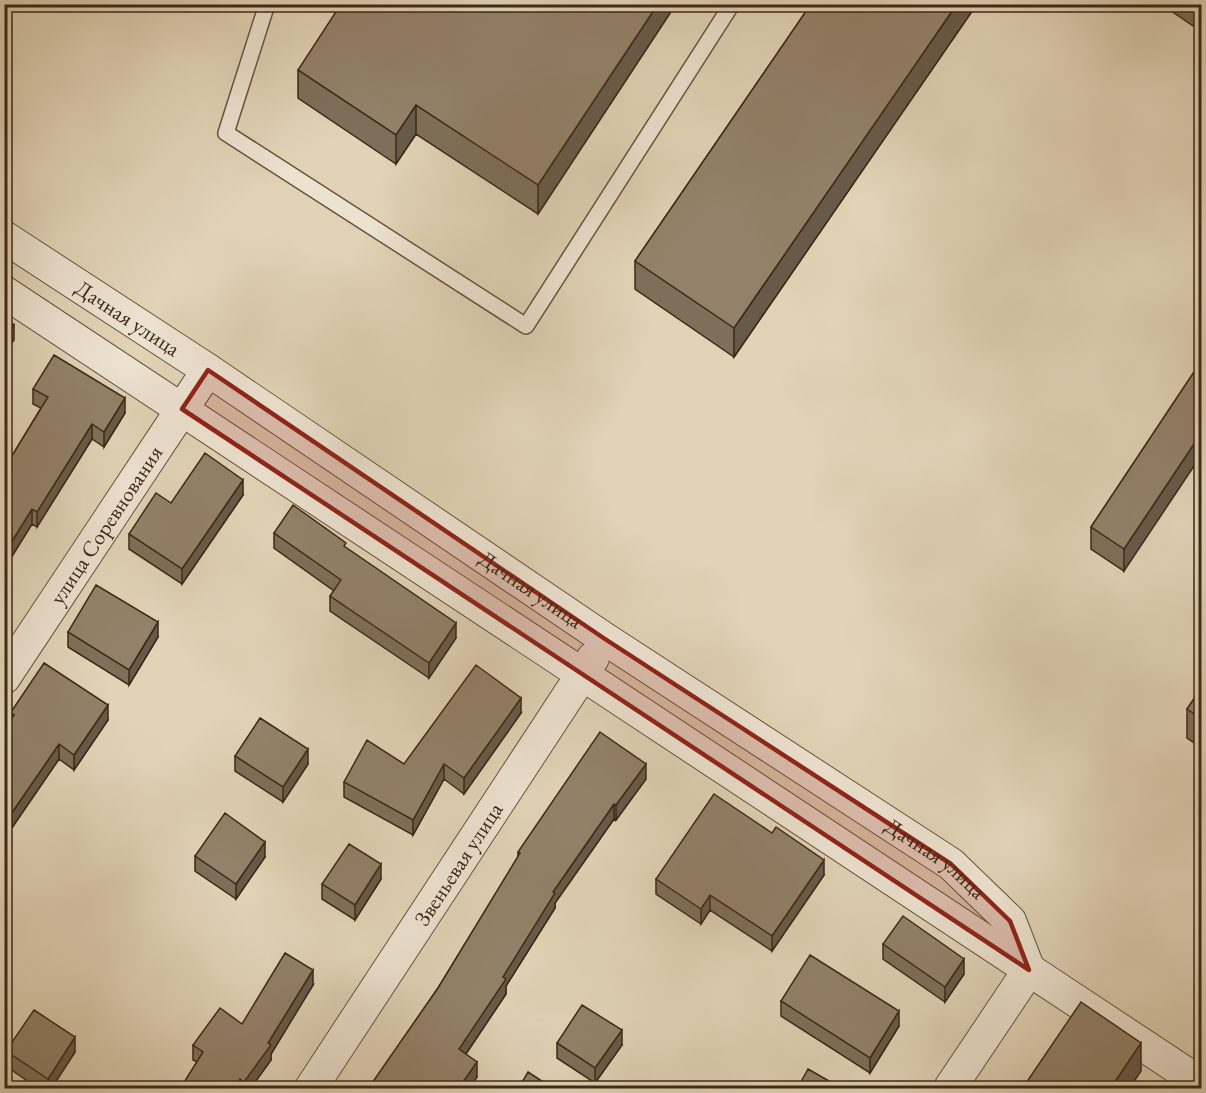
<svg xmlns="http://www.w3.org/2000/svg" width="1206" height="1093" font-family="'EB Garamond',serif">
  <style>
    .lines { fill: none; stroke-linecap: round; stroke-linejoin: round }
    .lane-casing { stroke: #67543e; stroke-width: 18 }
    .street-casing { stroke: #67543e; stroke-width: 34 }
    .lane { stroke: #ece2d0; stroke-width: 15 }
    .street { stroke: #ece2d0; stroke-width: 32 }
    .wall { fill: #7e6f5a; stroke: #3e2916; stroke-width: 1.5 }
    .shaded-wall { fill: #675a4a; stroke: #3e2916; stroke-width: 1.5 }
    .building { fill: #938169; stroke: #3e2916; stroke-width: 1.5 }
    .marked { fill: #8f2418; fill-opacity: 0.2; stroke: #8f2418; stroke-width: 4.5; stroke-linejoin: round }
    .labels { text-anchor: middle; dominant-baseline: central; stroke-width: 4.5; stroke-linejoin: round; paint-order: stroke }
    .street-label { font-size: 22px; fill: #3e2916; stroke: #ece2d0 }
  </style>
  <rect width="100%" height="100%" fill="#e1d3b6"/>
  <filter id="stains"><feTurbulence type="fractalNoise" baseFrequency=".00333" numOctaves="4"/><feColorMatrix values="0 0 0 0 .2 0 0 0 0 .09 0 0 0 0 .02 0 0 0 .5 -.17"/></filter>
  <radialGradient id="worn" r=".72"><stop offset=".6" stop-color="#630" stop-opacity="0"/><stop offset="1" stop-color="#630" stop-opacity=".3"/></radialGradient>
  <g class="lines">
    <defs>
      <path id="lane" d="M 267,4 L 226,133 L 526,326 L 732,4"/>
      <g id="street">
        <path id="s1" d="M 4,237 L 208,370 L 605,639 L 951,864 L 1010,921 L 1029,970"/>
        <path d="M 4,292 L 1202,1084"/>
        <path id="s2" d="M 4,678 L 208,370"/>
        <path id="s3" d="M 311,1088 L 593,658"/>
        <path d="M 950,1088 L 1029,970"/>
      </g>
    </defs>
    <!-- lane casing -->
    <use href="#lane" class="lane-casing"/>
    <!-- street casing -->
    <use href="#street" class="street-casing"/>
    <!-- lane -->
    <use href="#lane" class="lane"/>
    <!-- street -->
    <use href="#street" class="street"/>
  </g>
  <!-- wall -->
  <path class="wall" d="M 676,4 L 538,214 L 416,134 L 396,164 L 298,98 L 298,70 Z
    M 811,4 L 977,4 L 734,357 L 635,289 L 635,261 Z
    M 1161,4 L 1202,4 L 1202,32 Z
    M 1202,360 L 1124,571 L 1091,549 L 1091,527 Z
    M 33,389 L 125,413 L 104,447 L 92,439 L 37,527 L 32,524 L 4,569 L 4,469 L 41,408 L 33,404 Z
    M 243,495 L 182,584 L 129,549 L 129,534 L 171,503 Z
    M 274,533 L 346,548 L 456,638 L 429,678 L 330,611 L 330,596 L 334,591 L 274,548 Z
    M 68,632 L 158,637 L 129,685 L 68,647 Z
    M 1202,687 L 1202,748 L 1187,738 L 1187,709 Z
    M 11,712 L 108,720 L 74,770 L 59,759 L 7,835 L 4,833 L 4,729 L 11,720 Z
    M 521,713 L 464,794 L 444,779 L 413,835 L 344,797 L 344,782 L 404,764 Z
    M 235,756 L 308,764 L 283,802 L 235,771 Z
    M 646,779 L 616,820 L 614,819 L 555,903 L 555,908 L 506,986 L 506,994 L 466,1054 L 477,1077 L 469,1089 L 368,1089 L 438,988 L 518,858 L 518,852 Z
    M 195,856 L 265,857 L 236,899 L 195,871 Z
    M 824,875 L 772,951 L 710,910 L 701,924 L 656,894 L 656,879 Z
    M 381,879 L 355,920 L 322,899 L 322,884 Z
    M 883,944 L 964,974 L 945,1002 L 883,959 Z
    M 313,985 L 271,1054 L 271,1060 L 250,1089 L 180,1089 L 197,1062 L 193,1060 L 193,1045 L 242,1024 Z
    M 781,1001 L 899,1026 L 870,1073 L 781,1016 Z
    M 557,1043 L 622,1045 L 595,1083 L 557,1058 Z
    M 6,1051 L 75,1052 L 51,1089 L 39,1089 L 6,1066 Z"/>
  <!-- shaded-wall -->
  <path class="shaded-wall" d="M 658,4 L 676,4 L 538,214 L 538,185 Z
    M 957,4 L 977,4 L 734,357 L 734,328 Z
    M 416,105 L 416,134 L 396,164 L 396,135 Z
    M 14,325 L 14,340 L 4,354 L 4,339 Z
    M 125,398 L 125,413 L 104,447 L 104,432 Z
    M 92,424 L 92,439 L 37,527 L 37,512 Z
    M 1202,432 L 1202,454 L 1124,571 L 1124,549 Z
    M 243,480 L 243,495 L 182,584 L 182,569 Z
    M 32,509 L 32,524 L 4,569 L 4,554 Z
    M 158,622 L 158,637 L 129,685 L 129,670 Z
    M 456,623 L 456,638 L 429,678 L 429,663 Z
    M 521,698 L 521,713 L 464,794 L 464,778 Z
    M 108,705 L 108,720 L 74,770 L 74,755 Z
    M 59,744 L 59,759 L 7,835 L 7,820 Z
    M 308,749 L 308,764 L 283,802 L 283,787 Z
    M 444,764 L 444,779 L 413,835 L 413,820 Z
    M 646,764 L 646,779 L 616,820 L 616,805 Z
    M 614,804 L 614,819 L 555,903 L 555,908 L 506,986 L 506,994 L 459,1064 L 459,1049 L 553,892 Z
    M 265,842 L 265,857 L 236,899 L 236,884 Z
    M 824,860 L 824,875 L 772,951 L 772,936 Z
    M 381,864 L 381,879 L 355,920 L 355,905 Z
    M 710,895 L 710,910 L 701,924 L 701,909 Z
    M 964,959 L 964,974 L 945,1002 L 945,987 Z
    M 313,970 L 313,985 L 271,1054 L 271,1060 L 250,1089 L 244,1089 L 244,1082 Z
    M 899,1011 L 899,1026 L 870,1073 L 870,1058 Z
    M 622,1030 L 622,1045 L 595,1083 L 595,1068 Z
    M 75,1037 L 75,1052 L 51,1089 L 48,1089 L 48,1079 Z
    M 1141,1043 L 1141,1071 L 1129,1089 L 1110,1089 Z
    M 477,1062 L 477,1077 L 469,1089 L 458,1089 Z
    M 240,1079 L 240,1089 L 234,1089 Z"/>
  <!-- building -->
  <path class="building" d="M 341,4 L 658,4 L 538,185 L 416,105 L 396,135 L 298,70 Z
    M 811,4 L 957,4 L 734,328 L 635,261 Z
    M 4,317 L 14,325 L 4,339 Z
    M 54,355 L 125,398 L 104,432 L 92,424 L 37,512 L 32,509 L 4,554 L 4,469 L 48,397 L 33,389 Z
    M 1202,360 L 1202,432 L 1124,549 L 1091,527 Z
    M 205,453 L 243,480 L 182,569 L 129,534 L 156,493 L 171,503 Z
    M 293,505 L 346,543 L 344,546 L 456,623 L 429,663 L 330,596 L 341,580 L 274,533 Z
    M 96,585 L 158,622 L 129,670 L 68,632 Z
    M 44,663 L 108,705 L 74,755 L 59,744 L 7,820 L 4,818 L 4,729 L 14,715 L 11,712 Z
    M 476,665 L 521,698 L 464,778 L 444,764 L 413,820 L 344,782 L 367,740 L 404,764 Z
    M 1202,687 L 1202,719 L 1187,709 Z
    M 260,718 L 308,749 L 283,787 L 235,756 Z
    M 600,732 L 646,764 L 616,805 L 614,804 L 553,892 L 555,893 L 503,977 L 506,979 L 459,1049 L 477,1062 L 458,1089 L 368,1089 L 438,988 L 520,853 L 518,852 Z
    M 714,794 L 772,833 L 776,827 L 824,860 L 772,936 L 710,895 L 701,909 L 656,879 Z
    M 225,813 L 265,842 L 236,884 L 195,856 Z
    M 349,844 L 381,864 L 355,905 L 322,884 Z
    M 903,916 L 964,959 L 945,987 L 883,944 Z
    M 285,953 L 313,970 L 268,1043 L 271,1045 L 244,1082 L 240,1079 L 234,1089 L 180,1089 L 203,1052 L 193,1045 L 220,1008 L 242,1024 Z
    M 810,955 L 899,1011 L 870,1058 L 781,1001 Z
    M 1081,1002 L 1141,1043 L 1110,1089 L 1022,1089 Z
    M 582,1005 L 622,1030 L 595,1068 L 557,1043 Z
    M 34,1010 L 75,1037 L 48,1079 L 6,1051 Z
    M 808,1069 L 843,1089 L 797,1089 Z
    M 528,1072 L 554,1089 L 518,1089 Z"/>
  <!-- marked area -->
  <path class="marked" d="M 208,370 L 605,639 L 951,864 L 1010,921 L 1029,970 L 182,409 Z"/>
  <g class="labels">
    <!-- street labels -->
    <g class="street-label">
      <text stroke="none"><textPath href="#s1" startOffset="148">Дачная улица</textPath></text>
      <text stroke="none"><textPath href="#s2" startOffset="184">улица Соревнования</textPath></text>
      <text stroke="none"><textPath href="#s1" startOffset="634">Дачная улица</textPath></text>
      <text stroke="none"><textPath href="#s1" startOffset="1120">Дачная улица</textPath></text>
      <text stroke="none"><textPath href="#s3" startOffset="268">Звеньевая улица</textPath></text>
    </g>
  </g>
  <!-- margin -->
  <rect width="1206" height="1093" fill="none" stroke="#e1d3b6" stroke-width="24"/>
  <rect x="6" y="6" width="1194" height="1081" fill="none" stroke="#3e2916" stroke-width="3"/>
  <rect x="12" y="12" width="1182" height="1069" fill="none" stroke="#3e2916" stroke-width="1.5"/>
  <rect width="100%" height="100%" filter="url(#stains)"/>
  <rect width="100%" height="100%" fill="url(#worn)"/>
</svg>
